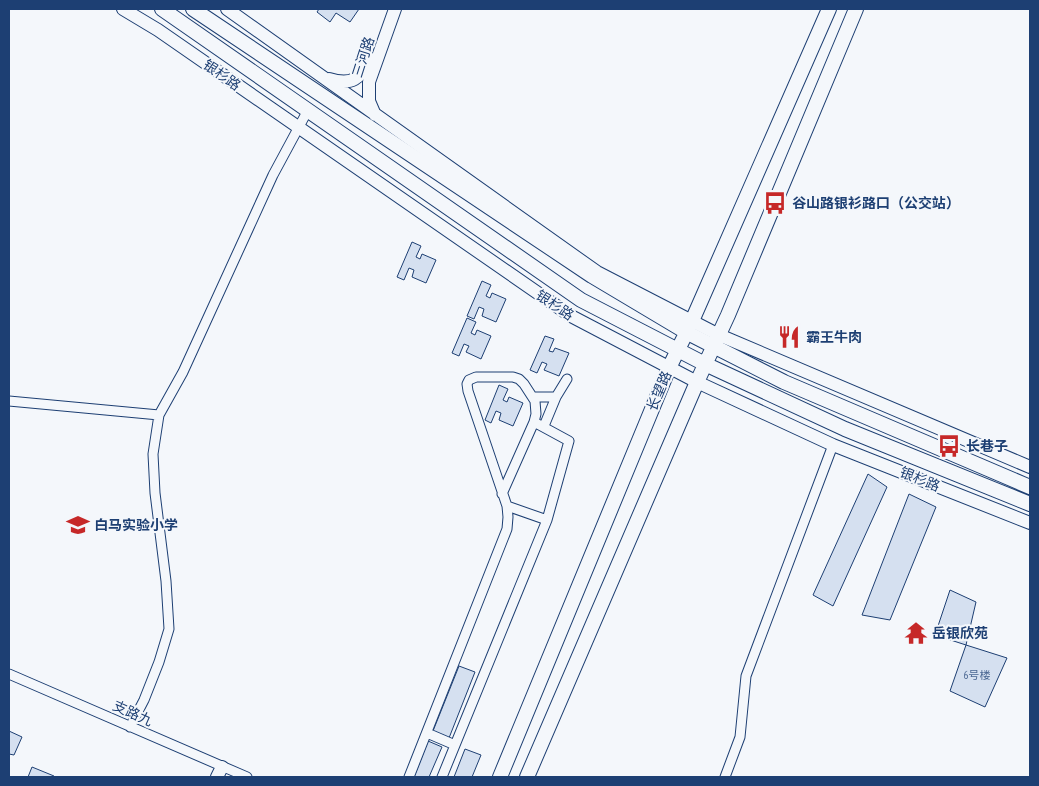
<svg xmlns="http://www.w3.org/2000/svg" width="1039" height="786" font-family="'PT Sans Narrow','Noto Sans SC',sans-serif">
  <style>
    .building { fill: #d5e0f0; stroke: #1d3f73 }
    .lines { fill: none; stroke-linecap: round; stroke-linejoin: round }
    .street-casing { stroke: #1d3f73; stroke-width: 11 }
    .secondary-casing { stroke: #1d3f73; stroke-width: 14 }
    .primary-casing { stroke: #1d3f73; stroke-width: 16 }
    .street { stroke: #f4f7fb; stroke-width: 9 }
    .secondary { stroke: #f4f7fb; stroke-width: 12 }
    .primary { stroke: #f4f7fb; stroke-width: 14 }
    .labels { text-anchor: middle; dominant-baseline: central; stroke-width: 4; stroke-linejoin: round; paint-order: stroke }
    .number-label { font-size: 11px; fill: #4b6792 }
    .street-label { font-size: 14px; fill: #1d3f73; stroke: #f4f7fb }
    .poi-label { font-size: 14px; font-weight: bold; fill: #1d3f73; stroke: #f4f7fb; text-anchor: start }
  </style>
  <rect width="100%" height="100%" fill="#f4f7fb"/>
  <!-- building -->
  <path class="building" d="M 319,9 L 359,9 L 350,22 L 336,13 L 330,22 L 317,12 Z
    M 412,242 L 421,246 L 416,257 L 420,259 L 422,254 L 436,260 L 426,283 L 412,277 L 414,270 L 409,268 L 404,280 L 397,277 Z
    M 482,281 L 491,285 L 486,296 L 490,298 L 492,293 L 506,299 L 496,322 L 482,316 L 484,309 L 479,307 L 474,319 L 467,316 Z
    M 467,318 L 476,322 L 471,333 L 475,335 L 477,330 L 491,336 L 481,359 L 466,352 L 469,346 L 464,344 L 459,356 L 452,353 Z
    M 545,336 L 554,339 L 549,351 L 553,352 L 555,348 L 569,353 L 559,376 L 544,370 L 547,364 L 542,362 L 537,373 L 530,370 Z
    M 499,385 L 508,389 L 503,400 L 507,402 L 509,397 L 523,403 L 513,426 L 499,420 L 501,413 L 496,411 L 491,423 L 485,420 Z
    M 868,474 L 887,487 L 833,606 L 813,595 Z
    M 909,494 L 936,507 L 890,620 L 862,615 Z
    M 950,590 L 976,602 L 966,645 L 935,635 Z
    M 966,645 L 1007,658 L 985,707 L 950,691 Z
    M 459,666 L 475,672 L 449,738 L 433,731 Z
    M 9,731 L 22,737 L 14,755 L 9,754 Z
    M 428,741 L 442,747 L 429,777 L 414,777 Z
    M 465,749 L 481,755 L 472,777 L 454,777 Z
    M 32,767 L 54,776 L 54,777 L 28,777 Z"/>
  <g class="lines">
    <defs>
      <path id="street" d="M 533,397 L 556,397
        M 9,401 L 159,415
        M 544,426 L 556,397 L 567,379
        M 507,506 L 547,520
        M 9,674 L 247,777
        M 130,727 L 144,700 L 159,662 L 169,629 L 166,581 L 155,493 L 153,454 L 159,415 L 183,372 L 273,175 L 308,110
        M 427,733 L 455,745
        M 409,777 L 507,529 L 508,517 L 507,506 L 468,391 L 467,384 L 469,380 L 476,377 L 513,377 L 519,379 L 524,384 L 535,401 L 536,414 L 534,422 L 502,494
        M 442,777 L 547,520 L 569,441 L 534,422
        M 725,777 L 740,737 L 746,676 L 833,445"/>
      <path id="secondary" d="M 123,9 L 158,30 L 571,316 L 697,382 L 833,445 L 1030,523
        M 227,9 L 597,272 L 719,335 L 1030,467
        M 329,79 C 352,86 361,79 369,58
        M 375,115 L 369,101 L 369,82 L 395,9
        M 217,777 L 222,767"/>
      <path id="primary" d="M 162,9 L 581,300 L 705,364 L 845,429 L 1030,504
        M 193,9 L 592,276 L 686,332 L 784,382 L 1030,487
        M 500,777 L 669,368 L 692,321 L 829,9
        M 527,777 L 697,382 L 728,315 L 856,9"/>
    </defs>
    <!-- street casing -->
    <use href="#street" class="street-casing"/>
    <!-- secondary casing -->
    <use href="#secondary" class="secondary-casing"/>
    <!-- primary casing -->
    <use href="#primary" class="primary-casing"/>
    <!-- street -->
    <use href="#street" class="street"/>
    <!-- secondary -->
    <use href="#secondary" class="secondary"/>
    <!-- primary -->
    <use href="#primary" class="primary"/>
  </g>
  <!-- icons -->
  <defs>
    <symbol id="bus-bare" viewBox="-9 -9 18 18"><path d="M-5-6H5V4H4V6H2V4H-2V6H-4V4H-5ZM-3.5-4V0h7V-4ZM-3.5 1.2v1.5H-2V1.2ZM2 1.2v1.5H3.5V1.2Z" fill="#c62828" stroke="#f4f7fb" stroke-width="2.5" paint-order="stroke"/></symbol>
    <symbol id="restaurant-bare" viewBox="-9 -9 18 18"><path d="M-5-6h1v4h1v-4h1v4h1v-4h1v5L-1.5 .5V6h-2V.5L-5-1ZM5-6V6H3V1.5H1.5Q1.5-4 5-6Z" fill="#c62828" stroke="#f4f7fb" stroke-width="2.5" paint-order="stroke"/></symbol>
    <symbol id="school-bare" viewBox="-9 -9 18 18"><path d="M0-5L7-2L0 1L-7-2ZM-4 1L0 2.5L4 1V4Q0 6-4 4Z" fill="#c62828" stroke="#f4f7fb" stroke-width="2.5" paint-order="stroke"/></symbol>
    <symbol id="temple-bare" viewBox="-9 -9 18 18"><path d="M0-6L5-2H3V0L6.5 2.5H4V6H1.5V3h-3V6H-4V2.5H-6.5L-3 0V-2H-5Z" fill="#c62828" stroke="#f4f7fb" stroke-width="2.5" paint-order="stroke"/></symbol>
  </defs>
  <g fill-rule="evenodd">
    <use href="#bus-bare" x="759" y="187" width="32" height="32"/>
    <use href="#restaurant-bare" x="773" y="321" width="32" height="32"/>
    <use href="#bus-bare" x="933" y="430" width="32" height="32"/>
    <use href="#school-bare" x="62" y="509" width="32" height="32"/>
    <use href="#temple-bare" x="900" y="617" width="32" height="32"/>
  </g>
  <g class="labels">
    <!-- number labels -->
    <g class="number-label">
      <text x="977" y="675">6号楼</text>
    </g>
    <!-- street labels -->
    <g class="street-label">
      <text transform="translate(363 57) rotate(-72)">三河路</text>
      <text transform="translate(222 75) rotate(35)">银杉路</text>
      <text transform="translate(555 305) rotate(34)">银杉路</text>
      <text transform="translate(659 391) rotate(-67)">长望路</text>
      <text transform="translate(920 479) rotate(22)">银杉路</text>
      <text transform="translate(133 713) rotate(24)">支路九</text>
    </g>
    <!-- poi labels -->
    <g class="poi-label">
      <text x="792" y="203">谷山路银衫路口（公交站）</text>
      <text x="806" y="337">霸王牛肉</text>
      <text x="966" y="446">长巷子</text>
      <text x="94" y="525">白马实验小学</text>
      <text x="932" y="633">岳银欣苑</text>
    </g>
  </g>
  <!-- border -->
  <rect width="1039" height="786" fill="none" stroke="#1d3f73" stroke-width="20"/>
</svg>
